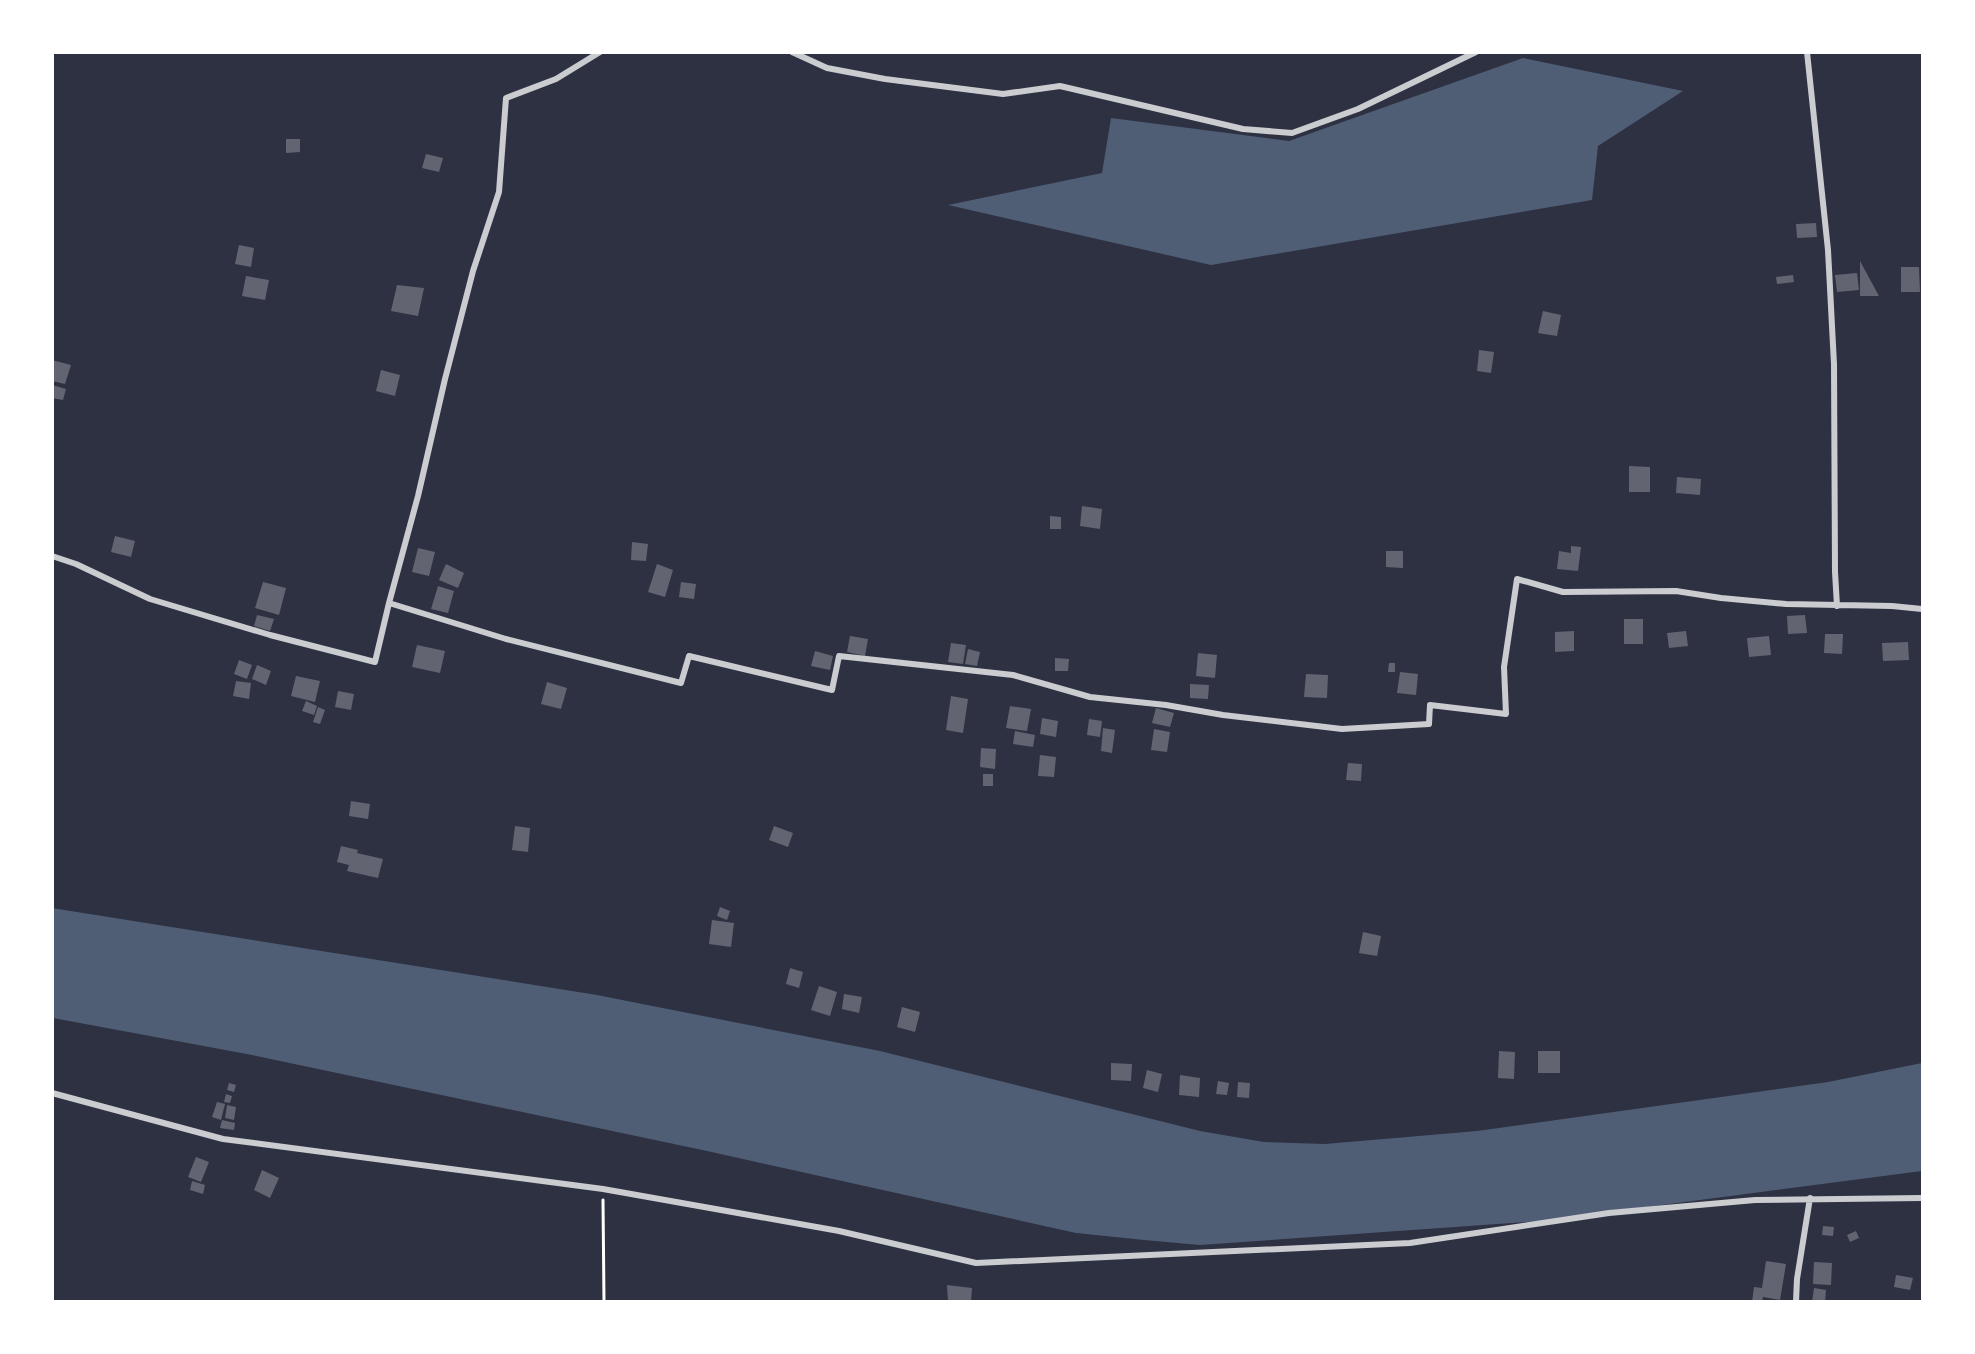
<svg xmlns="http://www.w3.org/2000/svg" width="1975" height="1354" font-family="Figtree,sans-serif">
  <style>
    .water { fill: #4f5d75 }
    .building { fill: #626471 }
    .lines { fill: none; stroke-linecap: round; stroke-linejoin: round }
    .path { stroke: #fff; stroke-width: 3 }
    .minor { stroke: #caccd0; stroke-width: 6 }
  </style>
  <rect width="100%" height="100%" fill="#2d3142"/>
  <!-- water -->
  <path class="water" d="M 1523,58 L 1683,91 L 1598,146 L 1592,200 L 1211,265 L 948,205 L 1102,173 L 1111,118 L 1289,141 Z
    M 52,908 L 597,995 L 880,1051 L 1200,1131 L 1264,1142 L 1325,1144 L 1477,1131 L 1828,1082 L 1922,1063 L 1922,1171 L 1540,1221 L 1200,1245 L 1144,1240 L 1076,1233 L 707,1151 L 252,1055 L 53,1018 Z"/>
  <!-- building -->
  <path class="building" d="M 286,139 L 300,139 L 300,152 L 286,153 Z
    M 426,154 L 443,158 L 439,172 L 422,168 Z
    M 1816,223 L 1817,237 L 1797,238 L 1796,224 Z
    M 239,245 L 254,248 L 251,267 L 235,264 Z
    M 1860,261 L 1879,296 L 1860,296 Z
    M 1901,267 L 1919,267 L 1920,292 L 1901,292 Z
    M 1857,273 L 1859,290 L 1837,292 L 1835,275 Z
    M 1793,275 L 1794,282 L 1777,284 L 1776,277 Z
    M 246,276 L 269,280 L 265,300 L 242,296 Z
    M 397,285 L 424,288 L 418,316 L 391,311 Z
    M 1543,311 L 1561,315 L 1557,336 L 1538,333 Z
    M 1479,350 L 1494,352 L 1491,373 L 1477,371 Z
    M 52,360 L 71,365 L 65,384 L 52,381 Z
    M 381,370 L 400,375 L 395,396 L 376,391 Z
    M 52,385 L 66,389 L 63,400 L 52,398 Z
    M 1629,466 L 1650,467 L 1650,492 L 1629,492 Z
    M 1677,477 L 1701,479 L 1700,495 L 1676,493 Z
    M 1082,506 L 1102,509 L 1100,529 L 1080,526 Z
    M 1050,516 L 1061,517 L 1061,529 L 1050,529 Z
    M 115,536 L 135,541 L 131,557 L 111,552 Z
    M 632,542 L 648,544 L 646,561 L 631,560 Z
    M 1571,546 L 1581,547 L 1578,571 L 1557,569 L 1559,551 L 1571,553 Z
    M 418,548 L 435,552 L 429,576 L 412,572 Z
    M 1386,551 L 1403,551 L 1403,568 L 1386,567 Z
    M 446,564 L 464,573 L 458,588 L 439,580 Z
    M 657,564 L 673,570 L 665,597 L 648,592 Z
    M 263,582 L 286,588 L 279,615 L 255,608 Z
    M 681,582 L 696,584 L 694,599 L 679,597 Z
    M 438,586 L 454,591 L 448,613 L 431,609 Z
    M 257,615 L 274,619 L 270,631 L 254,626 Z
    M 1805,615 L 1807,633 L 1788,634 L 1787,616 Z
    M 1624,619 L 1643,619 L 1643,644 L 1624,644 Z
    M 1574,631 L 1574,651 L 1555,652 L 1555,632 Z
    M 1686,631 L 1688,646 L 1669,648 L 1667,633 Z
    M 1825,634 L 1843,634 L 1842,654 L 1824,653 Z
    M 850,636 L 868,639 L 865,656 L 847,652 Z
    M 1769,636 L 1771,655 L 1749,657 L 1747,638 Z
    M 1908,642 L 1909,660 L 1883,661 L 1882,643 Z
    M 951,643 L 966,645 L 963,664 L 948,662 Z
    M 417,645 L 445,651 L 440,673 L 412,667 Z
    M 968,649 L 980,652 L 977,666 L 965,664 Z
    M 815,651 L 833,656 L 830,670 L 811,666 Z
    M 1198,653 L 1217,655 L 1215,678 L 1196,676 Z
    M 1055,658 L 1069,659 L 1068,671 L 1055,671 Z
    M 239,660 L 252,665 L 247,679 L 234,674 Z
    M 1389,663 L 1395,663 L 1395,672 L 1388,672 Z
    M 257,665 L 271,671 L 266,685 L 252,679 Z
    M 1400,672 L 1418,674 L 1416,695 L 1397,693 Z
    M 1306,674 L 1328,675 L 1327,698 L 1304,697 Z
    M 296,676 L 320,681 L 315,702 L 291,696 Z
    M 236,681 L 251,683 L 249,699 L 233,696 Z
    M 547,682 L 567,688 L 561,709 L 541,704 Z
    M 1190,684 L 1209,685 L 1208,699 L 1190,698 Z
    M 338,691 L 354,694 L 351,710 L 335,707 Z
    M 951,696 L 968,699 L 963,733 L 946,730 Z
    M 306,701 L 317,706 L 314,715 L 302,711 Z
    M 1010,706 L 1031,709 L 1027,731 L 1006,728 Z
    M 318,707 L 325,710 L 320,724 L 313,722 Z
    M 1156,708 L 1174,713 L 1170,727 L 1152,723 Z
    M 1042,718 L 1058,721 L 1056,737 L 1040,734 Z
    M 1089,719 L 1102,721 L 1100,737 L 1087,735 Z
    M 1103,728 L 1115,730 L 1112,753 L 1101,751 Z
    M 1154,729 L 1170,732 L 1167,752 L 1151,750 Z
    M 1015,731 L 1035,735 L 1033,747 L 1013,744 Z
    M 981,748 L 996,749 L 995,769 L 980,767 Z
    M 1040,755 L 1056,757 L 1054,777 L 1038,776 Z
    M 1348,763 L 1362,764 L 1361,781 L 1346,780 Z
    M 983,774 L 993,774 L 993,786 L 983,786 Z
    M 351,801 L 370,804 L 368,819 L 349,816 Z
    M 515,826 L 530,828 L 528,852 L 512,850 Z
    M 774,826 L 793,833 L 788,847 L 769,840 Z
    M 341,846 L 358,850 L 357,853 L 383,859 L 378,878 L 347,871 L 349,865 L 337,862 Z
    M 720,907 L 730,911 L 727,920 L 717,916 Z
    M 712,920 L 734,923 L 731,947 L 709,944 Z
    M 1363,932 L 1381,936 L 1377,956 L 1359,953 Z
    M 790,968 L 803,972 L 799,988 L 786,984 Z
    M 819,986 L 837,992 L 830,1016 L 811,1010 Z
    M 844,994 L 862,997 L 859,1013 L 842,1009 Z
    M 902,1007 L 920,1012 L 915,1032 L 897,1027 Z
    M 1499,1051 L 1515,1052 L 1514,1079 L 1498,1078 Z
    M 1538,1051 L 1560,1051 L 1560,1073 L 1538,1073 Z
    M 1111,1063 L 1132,1064 L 1131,1081 L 1111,1080 Z
    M 1147,1070 L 1162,1074 L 1158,1092 L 1143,1088 Z
    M 1180,1075 L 1200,1078 L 1199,1097 L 1179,1095 Z
    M 1218,1081 L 1229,1083 L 1227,1095 L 1216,1094 Z
    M 1238,1082 L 1250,1083 L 1249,1098 L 1237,1097 Z
    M 229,1083 L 236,1085 L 234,1092 L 227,1090 Z
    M 226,1094 L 232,1096 L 230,1103 L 224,1102 Z
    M 217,1102 L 225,1104 L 221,1120 L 212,1117 Z
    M 227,1105 L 236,1107 L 234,1120 L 225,1118 Z
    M 222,1120 L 235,1123 L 234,1130 L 220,1128 Z
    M 196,1157 L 209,1162 L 201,1182 L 188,1177 Z
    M 262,1170 L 279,1178 L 270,1198 L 254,1190 Z
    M 192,1181 L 205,1185 L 203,1194 L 190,1190 Z
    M 1823,1226 L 1834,1227 L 1833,1236 L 1822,1235 Z
    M 1856,1231 L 1859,1238 L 1850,1242 L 1847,1235 Z
    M 1766,1261 L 1786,1264 L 1780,1300 L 1763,1297 L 1762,1302 L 1752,1302 L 1754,1287 L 1762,1288 Z
    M 1814,1262 L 1832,1263 L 1831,1285 L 1813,1284 Z
    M 1896,1275 L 1913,1278 L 1910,1290 L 1894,1287 Z
    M 947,1285 L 972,1288 L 971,1302 L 948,1302 Z
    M 1814,1288 L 1826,1290 L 1825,1302 L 1812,1302 Z"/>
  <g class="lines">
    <!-- path -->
    <path class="path" d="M 603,1200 L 604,1302"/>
    <!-- minor -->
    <path class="minor" d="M 600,52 L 556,79 L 506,98 L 499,192 L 473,271 L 445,379 L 418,496 L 389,603 L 506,639 L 681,683 L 689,656 L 832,690 L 839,656 L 1013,675 L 1090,697 L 1166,705 L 1223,715 L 1342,729 L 1429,724 L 1430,705 L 1506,714 L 1504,667 L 1517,579 L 1563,592 L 1676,591 L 1721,598 L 1786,604 L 1892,606 L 1922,609
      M 792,52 L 827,68 L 885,79 L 1003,94 L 1060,86 L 1243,129 L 1292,133 L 1358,109 L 1476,52
      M 1807,52 L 1828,250 L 1834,364 L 1835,572 L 1837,606
      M 52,556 L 76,564 L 150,599 L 270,635 L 375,662 L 389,603
      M 52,1093 L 223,1139 L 603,1189 L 839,1231 L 976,1263 L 1410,1243 L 1609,1213 L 1755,1200 L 1922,1198
      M 1796,1302 L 1797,1279 L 1810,1198"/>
  </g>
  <!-- border -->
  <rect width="1975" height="1354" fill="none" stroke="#ffffff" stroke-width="108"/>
</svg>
